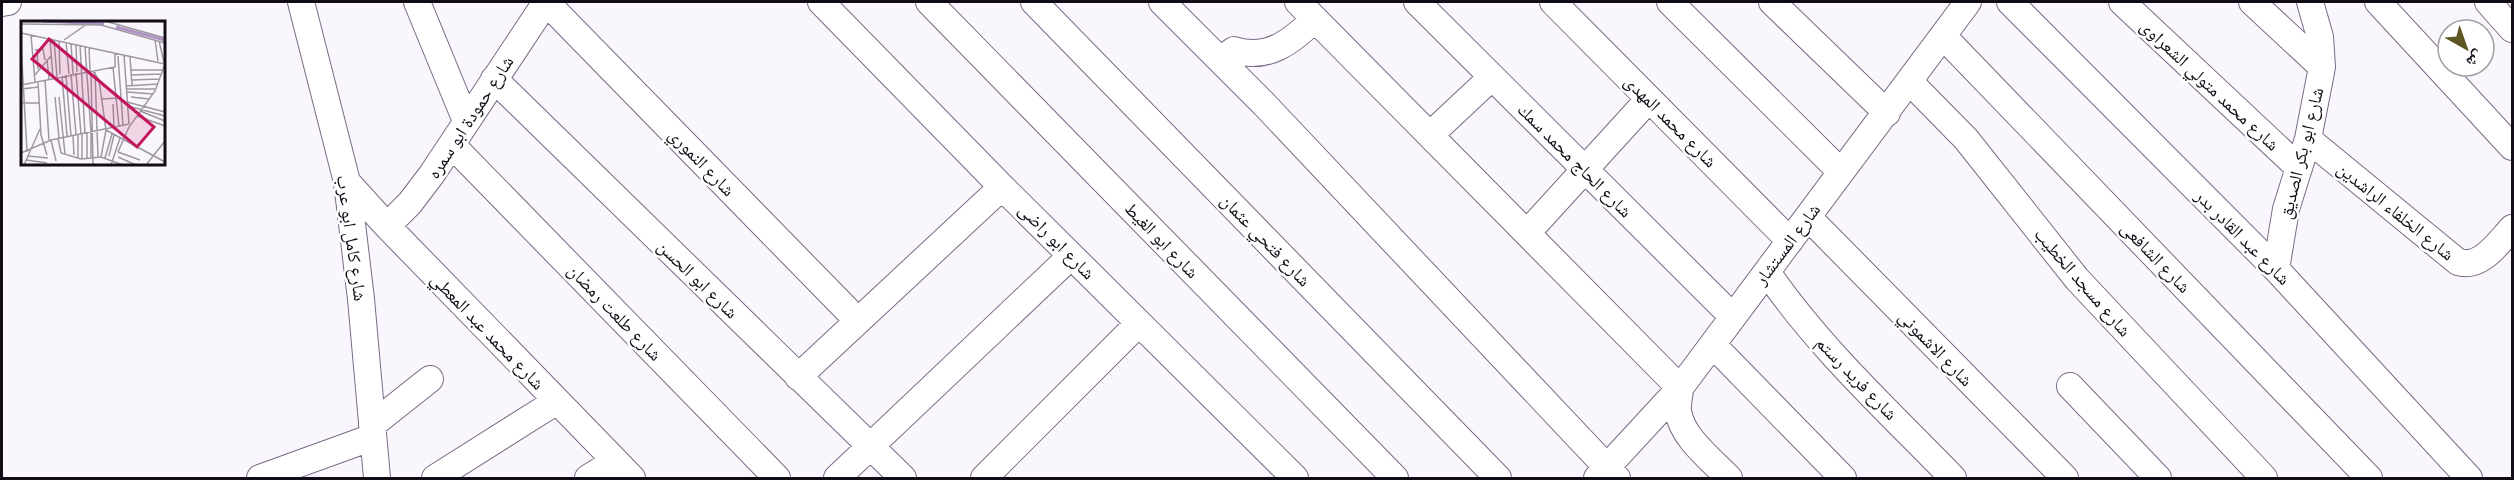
<svg xmlns="http://www.w3.org/2000/svg" width="2514" height="480" font-family="Mulish,'Noto Naskh Arabic',sans-serif">
  <style>
    .lines { fill: none; stroke-linecap: round; stroke-linejoin: round }
    .minor-casing { stroke: #7a6a86; stroke-width: 28 }
    .minor { stroke: #fff; stroke-width: 26 }
    .labels { text-anchor: middle; dominant-baseline: central; stroke-width: 5; stroke-linejoin: round; paint-order: stroke }
    .street-label { font-size: 18px; fill: #120c16; stroke: #fff }
    .inset-river { fill: none; stroke: #b193c6; stroke-width: 3 }
    .inset-road { fill: none; stroke: #9d98a1; stroke-width: 1.5 }
    .view { fill: #c2185b; fill-opacity: 0.15; stroke: #c2185b; stroke-width: 3 }
    .inset-edge { fill: none; stroke: #120c16; stroke-width: 3 }
  </style>
  <rect width="100%" height="100%" fill="#faf6fd"/>
  <g class="lines">
    <defs>
      <path id="minor" d="M 301,2 L 347,182 L 361,299 L 377,478
        M 417,2 L 466,121
        M 546,2 L 858,321
        M 821,2 L 1002,187 L 1295,478
        M 929,2 L 1395,478
        M 1034,2 L 1498,478
        M 1162,2 L 1264,104 L 1617,478
        M 1298,2 L 1680,388 C 1680,395 1677,404 1678,411 C 1682,438 1712,460 1729,478
        M 1417,2 L 1733,317
        M 1553,2 L 1790,241
        M 1670,2 L 1841,172
        M 1772,2 L 1887,113
        M 2010,2 L 2276,269 L 2469,478
        M 2122,2 L 2299,168
        M 2252,2 L 2322,67
        M 2378,2 L 2512,147
        M 2488,2 L 2512,29
        M 2,3 L 8,2
        M 1943,36 L 2369,478
        M 1220,60 L 1234,50 C 1268,61 1292,41 1315,19
        M 494,79 L 903,478
        M 1909,81 L 1966,139 L 2077,279 L 2264,478
        M 1430,135 L 1492,77
        M 2308,139 L 2458,262 C 2481,269 2498,243 2512,228
        M 452,145 L 777,478
        M 347,182 L 387,226 L 632,478
        M 1808,217 L 2065,478
        M 387,226 L 410,203 L 432,174 L 546,2
        M 1527,233 L 1649,99
        M 2276,269 L 2286,209 L 2308,139 L 2322,67 L 2320,37 L 2310,2
        M 1767,272 C 1819,348 1889,412 1953,478
        M 1713,345 L 1843,478
        M 798,377 L 1002,187
        M 2070,386 L 2158,478
        M 372,425 L 430,379
        M 260,478 L 373,437
        M 435,478 L 557,401
        M 588,478 L 615,461
        M 837,478 L 1071,256
        M 984,478 L 1139,323
        M 1597,478 L 1680,388 L 1968,2"/>
    </defs>
    <!-- minor casing -->
    <use href="#minor" class="minor-casing"/>
    <!-- minor -->
    <use href="#minor" class="minor"/>
  </g>
  <g class="labels">
    <!-- street labels -->
    <g class="street-label">
      <text transform="translate(2210 85) rotate(43)">شارع محمد متولي الشعراوى</text>
      <text transform="translate(470 117) rotate(-57)">شارع حمودة ابو سمره</text>
      <text transform="translate(1671 121) rotate(45)">شارع محمد المهدى</text>
      <text transform="translate(2301 153) rotate(-76)">شارع ابو بكر الصديق</text>
      <text transform="translate(1575 160) rotate(45)">شارع الحاج محمد سمك</text>
      <text transform="translate(702 162) rotate(46)">شارع النموري</text>
      <text transform="translate(2396 211) rotate(39)">شارع الخلفاء الراشدين</text>
      <text transform="translate(2243 237) rotate(45)">شارع عبد القادر بدر</text>
      <text transform="translate(352 238) rotate(82)">شارع كامل ابو عرب</text>
      <text transform="translate(1162 240) rotate(46)">شارع ابو الغيط</text>
      <text transform="translate(1266 240) rotate(46)">شارع فتحي عثمان</text>
      <text transform="translate(1057 241) rotate(45)">شارع ابو راضى</text>
      <text transform="translate(1787 244) rotate(-53)">شارع المستشار</text>
      <text transform="translate(2156 257) rotate(46)">شارع الشافعى</text>
      <text transform="translate(698 279) rotate(44)">شارع ابو الحسن</text>
      <text transform="translate(2083 282) rotate(49)">شارع مسجد الخطيب</text>
      <text transform="translate(615 312) rotate(46)">شارع طلعت رمضان</text>
      <text transform="translate(488 331) rotate(46)">شارع محمد عبد المعطي</text>
      <text transform="translate(1936 348) rotate(46)">شارع الاشموني</text>
      <text transform="translate(1857 378) rotate(46)">شارع فريد رستم</text>
    </g>
  </g>
  <!-- overview -->
  <g transform="translate(21 21)">
    <rect width="144" height="144" fill="#faf6fd"/>
    <path class="inset-river" d="M 22,0 L 83,3M 95,6 L 144,19"/>
    <path class="inset-road" d="M 84,0 L 144,17M 0,3 L 80,4 L 144,22M 0,12 L 144,43M 10,14 L 14,61M 29,18 L 32,57M 33,19 L 36,56M 43,19 L 66,3M 134,19 L 137,40M 38,20 L 39,53M 138,20 L 143,41M 45,21 L 48,53M 50,22 L 52,53M 0,23 L 6,131M 55,23 L 56,51M 59,24 L 64,113M 64,25 L 70,112M 68,26 L 69,50M 14,29 L 22,28 L 24,39M 16,29 L 17,48M 103,34 L 108,103M 97,35 L 102,104M 109,36 L 111,64M 26,38 L 28,58M 92,46 L 98,106M 110,49 L 142,49M 70,50 L 72,144M 72,50 L 78,59 L 85,109 L 80,136M 74,51 L 77,136M 55,52 L 60,113M 50,53 L 55,114M 45,54 L 50,115M 110,54 L 140,53M 13,55 L 30,35M 41,55 L 46,115M 24,59 L 28,119M 111,59 L 138,58M 17,60 L 20,114 L 26,134M 0,64 L 94,46 L 94,32M 105,65 L 137,63M 0,68 L 18,66M 105,68 L 135,68M 106,71 L 132,73M 34,76 L 38,117M 38,76 L 44,133M 110,76 L 128,78M 80,78 L 99,77M 106,81 L 144,91M 0,82 L 19,82M 92,83 L 93,107M 107,85 L 144,95M 119,90 L 144,100M 116,95 L 144,105M 85,109 L 144,141M 57,114 L 57,137M 52,115 L 53,134M 37,117 L 40,132 L 60,138 L 80,136 L 102,144M 30,119 L 35,140M 97,131 L 108,106 L 134,70 L 144,43M 97,131 L 119,139M 0,132 L 30,119 L 108,103M 7,135 L 27,137M 88,135 L 93,114M 70,136 L 70,112M 97,136 L 115,144M 66,137 L 66,112M 84,137 L 91,113M 61,138 L 61,113M 5,139 L 26,142M 3,144 L 19,108M 90,144 L 99,117M 125,144 L 144,120"/>
    <path class="view" d="M 28,18 L 133,106 L 116,126 L 11,38 Z"/>
    <rect width="144" height="144" class="inset-edge"/>
  </g>
  <!-- border -->
  <rect width="2514" height="480" fill="none" stroke="#120c16" stroke-width="6"/>
  <!-- north arrow -->
  <g transform="translate(2466 48) rotate(140)"><circle r="28" fill="#ffffff" stroke="#a09ea2" stroke-width="1.5"/>
  <path d="M0-4.5L10 22L0 15L-10 22Z" fill="#5f5723"/>
  <text y="-9" font-size="16" font-weight="bold" text-anchor="middle" fill="#120c16">ش</text>
  </g>
</svg>
